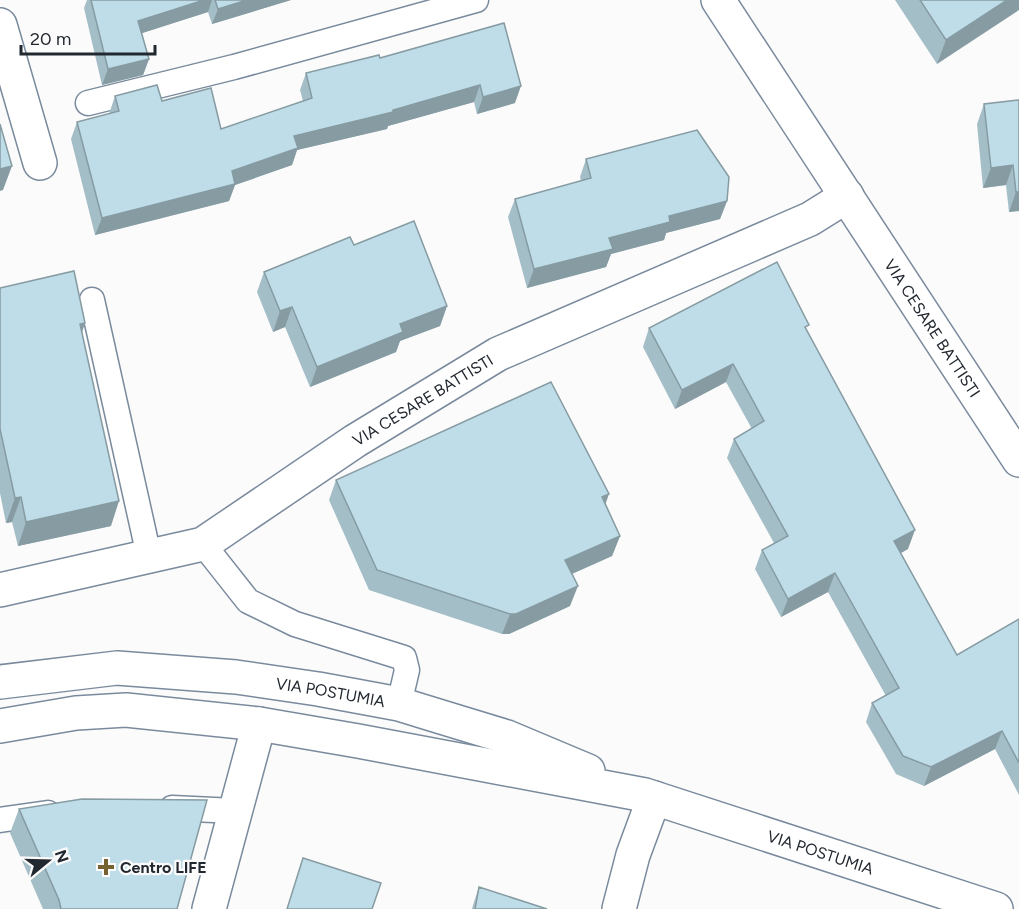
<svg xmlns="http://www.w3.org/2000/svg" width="1019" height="909" font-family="Figtree,sans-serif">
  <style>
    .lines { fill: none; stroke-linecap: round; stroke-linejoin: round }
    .service-casing { stroke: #7a8a9d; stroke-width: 27 }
    .minor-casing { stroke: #7a8a9d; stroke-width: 36 }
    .tertiary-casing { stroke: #7a8a9d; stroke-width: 36 }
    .secondary-casing { stroke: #7a8a9d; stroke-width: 36 }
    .service { stroke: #fff; stroke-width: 24 }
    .minor { stroke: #fff; stroke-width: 33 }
    .tertiary { stroke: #fff; stroke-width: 33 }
    .secondary { stroke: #fff; stroke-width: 33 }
    .wall { fill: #a4bec8 }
    .shaded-wall { fill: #869ba2 }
    .building { fill: #bfdde8; stroke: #869ba2; stroke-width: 1.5 }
    .poi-dot { fill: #756230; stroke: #fbfbfb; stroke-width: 2 }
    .labels { text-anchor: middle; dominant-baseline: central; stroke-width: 4.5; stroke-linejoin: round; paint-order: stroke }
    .street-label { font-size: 16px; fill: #222830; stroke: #fbfbfb }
    .poi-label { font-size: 16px; font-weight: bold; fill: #222830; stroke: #fbfbfb; text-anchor: start }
  </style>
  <rect width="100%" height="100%" fill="#fbfbfb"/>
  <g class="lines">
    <defs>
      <path id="service" d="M 88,103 L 234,67 L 476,0
        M 92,300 L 149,556
        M 203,544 L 248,601 L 295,624 L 404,658 L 407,670 L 399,704
        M 172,808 L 235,811
        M 0,820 L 48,813"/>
      <g id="minor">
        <path d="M 0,25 L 40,163"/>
        <path id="s1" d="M 0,590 L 203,544 L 355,441 L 498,354 L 810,219 L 847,196"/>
        <path d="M 209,909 L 259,724"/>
        <path d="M 619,909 L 633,855 L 654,798"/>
      </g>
      <g id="tertiary">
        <path id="s2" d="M 718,0 L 1019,460"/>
      </g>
      <g id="secondary">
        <path id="s3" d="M 0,682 L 117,668 L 236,677 L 318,689 L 399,704 L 438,716 L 507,737 L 588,771"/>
        <path id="s4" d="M 0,726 L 76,713 L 126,710 L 259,724 L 358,741 L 645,795 L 996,909"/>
      </g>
    </defs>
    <!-- service casing -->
    <use href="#service" class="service-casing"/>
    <!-- minor casing -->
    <use href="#minor" class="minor-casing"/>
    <!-- tertiary casing -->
    <use href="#tertiary" class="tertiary-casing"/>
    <!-- secondary casing -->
    <use href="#secondary" class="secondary-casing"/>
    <!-- service -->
    <use href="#service" class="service"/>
    <!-- minor -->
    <use href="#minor" class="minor"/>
    <!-- tertiary -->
    <use href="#tertiary" class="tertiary"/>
    <!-- secondary -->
    <use href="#secondary" class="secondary"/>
  </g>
  <!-- wall -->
  <path class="wall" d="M 87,0 L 291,0 L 212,24 L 208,12 L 142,33 L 149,59 L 143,75 L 102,85 L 84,8 Z
    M 895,0 L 1019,0 L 937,64 Z
    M 504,23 L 515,103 L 477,114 L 474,102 L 388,126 L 387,129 L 297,150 L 292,165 L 235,185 L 229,201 L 95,235 L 71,139 L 77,122 L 109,114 L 115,96 L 162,101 L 221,129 L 303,101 L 300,90 L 306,73 L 380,58 Z
    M 1019,100 L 1019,211 L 1009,212 L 1006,185 L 983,188 L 977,124 L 984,104 Z
    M 586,159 L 727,201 L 720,219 L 666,233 L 664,240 L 611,254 L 606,267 L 527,288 L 508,217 L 515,199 L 581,181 L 580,177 Z
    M 354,245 L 447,306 L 440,326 L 400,341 L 396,352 L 310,387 L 285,327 L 273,332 L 257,292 L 264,272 Z
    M 0,288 L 85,323 L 82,333 L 111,526 L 18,546 L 12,522 L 6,523 L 0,493 Z
    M 649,328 L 807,330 L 908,549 L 901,553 L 957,655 L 1019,619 L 1019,795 L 995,749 L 924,786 L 896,774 L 866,722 L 872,703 L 886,696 L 828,592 L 781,617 L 755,569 L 762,550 L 774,543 L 727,458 L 734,439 L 752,429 L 726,382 L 675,409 L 643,347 Z
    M 336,480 L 606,504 L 620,536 L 612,556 L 572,574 L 570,606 L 509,634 L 502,634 L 369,590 L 329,500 Z
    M 19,809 L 177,909 L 43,909 L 10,833 Z
    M 479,887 L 547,909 L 472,909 L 474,902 Z"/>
  <!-- shaded-wall -->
  <path class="shaded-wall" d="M 204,0 L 212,0 L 208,12 L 133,36 L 138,21 Z
    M 247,0 L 291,0 L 212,24 L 218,9 Z
    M 1007,0 L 1019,0 L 1019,10 L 937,64 L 946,40 Z
    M 149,59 L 143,75 L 102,85 L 108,69 Z
    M 480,85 L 474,102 L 388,126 L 387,129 L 297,150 L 292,165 L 235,185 L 229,201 L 95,235 L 102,218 L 294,136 Z
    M 521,86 L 515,103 L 477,114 L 483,97 Z
    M 1013,165 L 1006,185 L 983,188 L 991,168 Z
    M 12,166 L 3,190 L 0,191 L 0,169 Z
    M 1016,192 L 1019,192 L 1019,211 L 1009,212 Z
    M 727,201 L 720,219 L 666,233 L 664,240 L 611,254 L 606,267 L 527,288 L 534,269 L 609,238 L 669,216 Z
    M 447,306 L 440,326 L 400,341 L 396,352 L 310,387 L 317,367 L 400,324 Z
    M 292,307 L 285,327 L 273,332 L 280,311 Z
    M 85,323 L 76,347 L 80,324 Z
    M 733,364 L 726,382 L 675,409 L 682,390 Z
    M 609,494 L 602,514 L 602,497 Z
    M 21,497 L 12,522 L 6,523 L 15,498 Z
    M 119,501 L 111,526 L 18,546 L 26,522 Z
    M 915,530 L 908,549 L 888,560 L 894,541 Z
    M 620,536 L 612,556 L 558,580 L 565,560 Z
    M 835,573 L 828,592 L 781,617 L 788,599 Z
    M 578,586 L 570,606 L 509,634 L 502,634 L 510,614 Z
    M 1002,731 L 995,749 L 924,786 L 931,767 Z"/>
  <!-- building -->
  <path class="building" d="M 91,0 L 204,0 L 138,21 L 149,59 L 108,69 Z
    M 215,0 L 247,0 L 218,9 Z
    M 920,0 L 1007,0 L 946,40 Z
    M 504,23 L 521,86 L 483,97 L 480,85 L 393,110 L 393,112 L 294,136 L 298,148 L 232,171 L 235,184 L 102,218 L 77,122 L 119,111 L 115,96 L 157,85 L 162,101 L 211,88 L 221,129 L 312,98 L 306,73 L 379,55 L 380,58 Z
    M 1019,100 L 1019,192 L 1016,192 L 1013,165 L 991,168 L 984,104 Z
    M 0,124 L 12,166 L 0,169 Z
    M 697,130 L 729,177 L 727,201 L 669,216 L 670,222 L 609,238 L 613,249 L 534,269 L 515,199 L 591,178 L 586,159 Z
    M 414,221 L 447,306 L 400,324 L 403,332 L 317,367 L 292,307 L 280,311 L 264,272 L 350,237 L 354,245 Z
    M 777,262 L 809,325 L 805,327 L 915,530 L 894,541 L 957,655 L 1019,619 L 1019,763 L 1002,731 L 931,767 L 903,756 L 872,703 L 899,688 L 835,573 L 788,599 L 762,550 L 788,536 L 734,439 L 764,421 L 733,364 L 682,390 L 649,328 Z
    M 74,271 L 85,323 L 80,324 L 119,501 L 26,522 L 21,497 L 15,498 L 0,429 L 0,288 Z
    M 551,382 L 609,494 L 602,497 L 620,536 L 565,560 L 578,586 L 516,614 L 510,614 L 377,570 L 336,480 Z
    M 82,799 L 207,800 L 177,909 L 61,909 L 59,900 L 19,809 Z
    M 303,858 L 381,883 L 372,909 L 287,909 Z
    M 479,887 L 547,909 L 475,909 Z"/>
  <!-- markers -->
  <path class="poi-dot" d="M103 858h6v6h6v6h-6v6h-6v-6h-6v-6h6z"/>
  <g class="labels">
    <!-- street labels -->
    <g class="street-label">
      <text stroke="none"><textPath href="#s2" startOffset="392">VIA CESARE BATTISTI</textPath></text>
      <text stroke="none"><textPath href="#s1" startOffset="471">VIA CESARE BATTISTI</textPath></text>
      <text stroke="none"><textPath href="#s3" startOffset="333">VIA POSTUMIA</textPath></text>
      <text stroke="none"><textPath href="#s4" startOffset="838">VIA POSTUMIA</textPath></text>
    </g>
    <!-- poi labels -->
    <g class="poi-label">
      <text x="120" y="867">Centro LIFE</text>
    </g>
  </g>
  <!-- north arrow -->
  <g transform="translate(48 861) rotate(71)" stroke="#fbfbfb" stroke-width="4.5" paint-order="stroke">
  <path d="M0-4.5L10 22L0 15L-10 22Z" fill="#222830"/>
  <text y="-9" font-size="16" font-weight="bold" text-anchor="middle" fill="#222830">N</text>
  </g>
  <!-- scale -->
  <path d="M21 45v9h134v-9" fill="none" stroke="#222830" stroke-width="3"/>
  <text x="30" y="45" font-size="18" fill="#222830" stroke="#fbfbfb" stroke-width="4.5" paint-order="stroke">20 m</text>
</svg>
